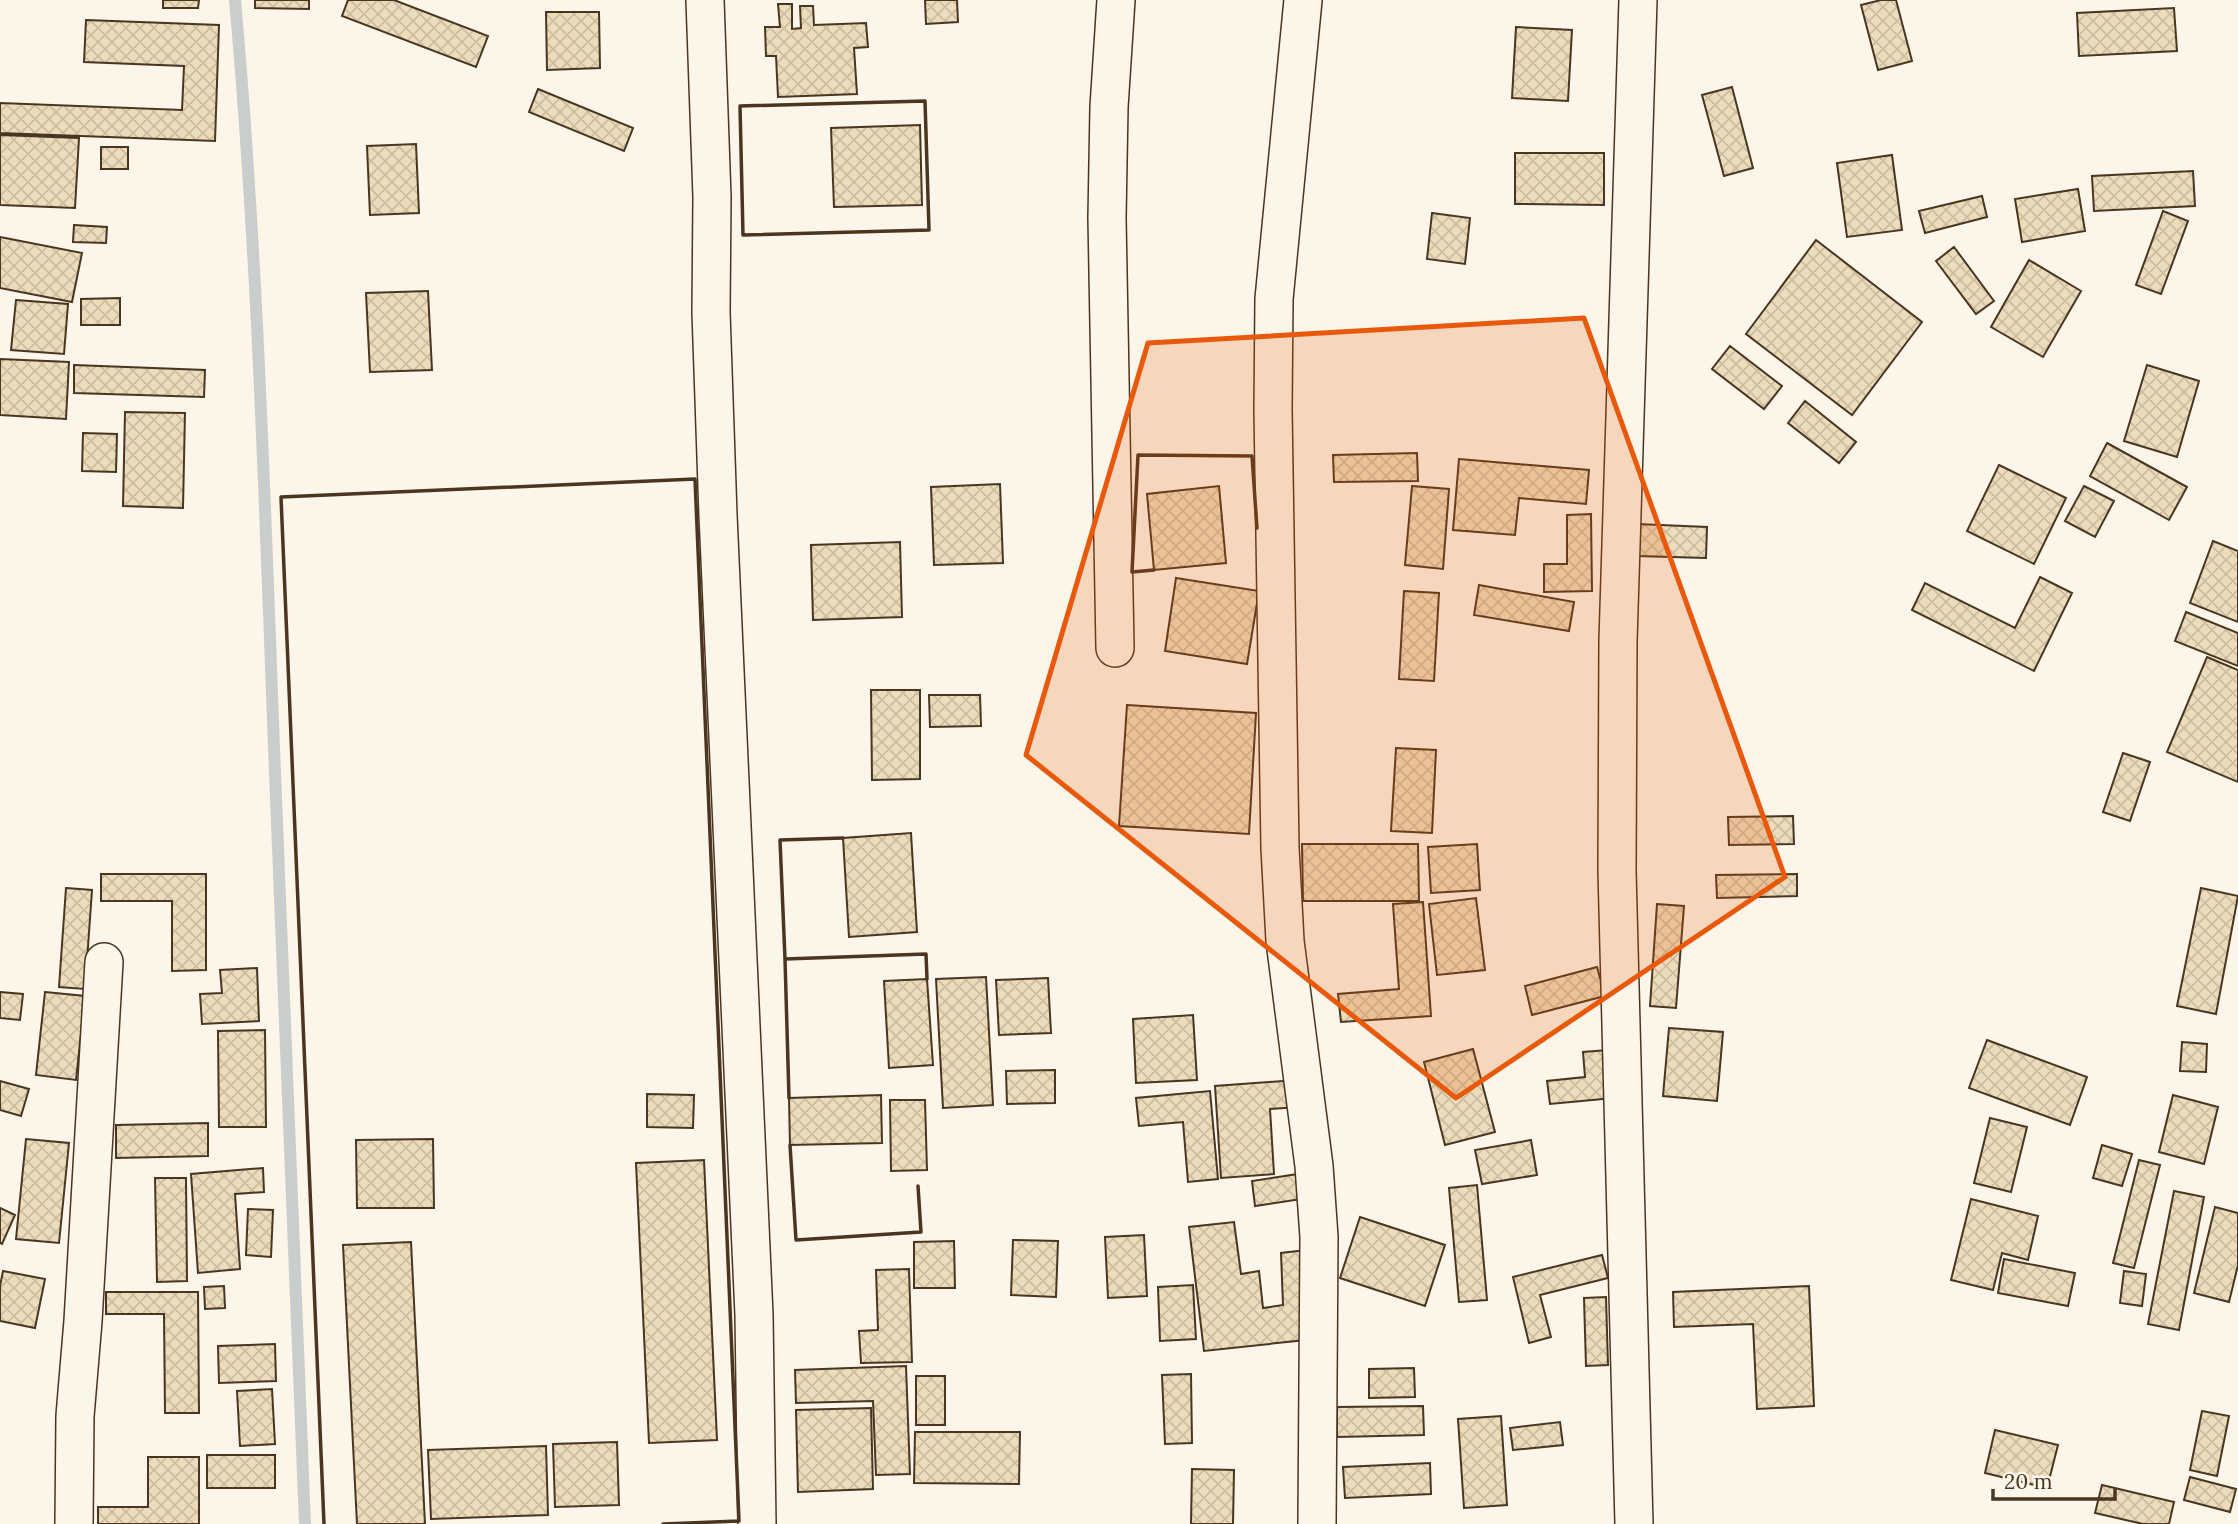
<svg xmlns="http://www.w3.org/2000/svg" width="2238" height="1524" font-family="Lora,serif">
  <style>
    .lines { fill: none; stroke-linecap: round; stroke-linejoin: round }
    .stream { stroke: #c9cecd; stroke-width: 12 }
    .building { fill: url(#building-cross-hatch); stroke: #4a3520; stroke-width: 2 }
    .street-casing { stroke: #4a3520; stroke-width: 40 }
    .street { stroke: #fbf6e9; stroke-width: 37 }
    .wall { stroke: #4a3520; stroke-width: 3.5 }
    .marked { fill: #e8590c; fill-opacity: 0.2; stroke: #e8590c; stroke-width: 5; stroke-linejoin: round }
  </style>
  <defs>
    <pattern id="building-cross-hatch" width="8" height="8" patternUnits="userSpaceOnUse" patternTransform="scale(1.75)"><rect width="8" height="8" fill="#ecdcbc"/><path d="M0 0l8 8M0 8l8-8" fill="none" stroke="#ccbda1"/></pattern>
  </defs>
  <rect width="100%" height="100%" fill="#fbf6e9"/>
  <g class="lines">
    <!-- stream -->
    <path class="stream" d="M 235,0 C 258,257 265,515 275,773 C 284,1024 296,1274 305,1524"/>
  </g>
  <!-- building -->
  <path class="building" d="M 163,0 L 199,0 L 198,8 L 163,8 Z
    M 255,0 L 309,0 L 309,9 L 255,8 Z
    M 348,0 L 394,0 L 488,36 L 476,67 L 342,16 Z
    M 925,0 L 957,0 L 958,22 L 926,24 Z
    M 1881,0 L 1896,0 L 1912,61 L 1878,70 L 1861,5 Z
    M 778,4 L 792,4 L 792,29 L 801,28 L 800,6 L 813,6 L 814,25 L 866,23 L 868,47 L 854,48 L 857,94 L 778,97 L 776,56 L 766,56 L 765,27 L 780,27 Z
    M 2174,8 L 2177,51 L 2079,56 L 2077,13 Z
    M 546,12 L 599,12 L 600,68 L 547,70 Z
    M 86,20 L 219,25 L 215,141 L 0,133 L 0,103 L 182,110 L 184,66 L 84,62 Z
    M 1516,27 L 1572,30 L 1568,101 L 1512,98 Z
    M 1732,87 L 1753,168 L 1724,176 L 1702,95 Z
    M 538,89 L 633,128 L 624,151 L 529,112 Z
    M 920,125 L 922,205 L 834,207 L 831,128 Z
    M 0,135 L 79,138 L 75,208 L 0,205 Z
    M 416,144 L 419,213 L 370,215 L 367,146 Z
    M 101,147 L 128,147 L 128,169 L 101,169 Z
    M 1515,153 L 1604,153 L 1604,205 L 1515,204 Z
    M 1892,155 L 1902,230 L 1847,237 L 1837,163 Z
    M 2193,171 L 2195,206 L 2094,211 L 2092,176 Z
    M 2078,189 L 2085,231 L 2022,242 L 2015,199 Z
    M 1982,196 L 1987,217 L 1925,233 L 1919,211 Z
    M 2163,211 L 2188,221 L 2161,294 L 2136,285 Z
    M 1432,213 L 1470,218 L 1465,264 L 1427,259 Z
    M 74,225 L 107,227 L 106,243 L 73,242 Z
    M 0,237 L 82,253 L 72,302 L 0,288 Z
    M 1816,240 L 1922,322 L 1852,415 L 1746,334 Z
    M 1954,247 L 1994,301 L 1976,314 L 1936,261 Z
    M 2029,260 L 2081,291 L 2043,357 L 1991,327 Z
    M 428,291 L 432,370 L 370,372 L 366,293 Z
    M 120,298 L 120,325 L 81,325 L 81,299 Z
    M 16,300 L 68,304 L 64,354 L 11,350 Z
    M 1730,346 L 1782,386 L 1764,409 L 1712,369 Z
    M 0,359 L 69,362 L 66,419 L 0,415 Z
    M 74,365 L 205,370 L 204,397 L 74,393 Z
    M 2147,365 L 2199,381 L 2177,457 L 2124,441 Z
    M 1805,401 L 1856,442 L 1839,463 L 1788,423 Z
    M 125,412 L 185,413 L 183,508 L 123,506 Z
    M 83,433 L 117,434 L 116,472 L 82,471 Z
    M 2107,443 L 2187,487 L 2169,520 L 2090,476 Z
    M 1417,453 L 1418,481 L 1334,482 L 1333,455 Z
    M 1459,459 L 1589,470 L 1586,504 L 1519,498 L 1515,535 L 1453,530 Z
    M 1999,465 L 2066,498 L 2034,564 L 1967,531 Z
    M 1000,484 L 1003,563 L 934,565 L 931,487 Z
    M 1219,486 L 1226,563 L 1154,570 L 1147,494 Z
    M 1412,486 L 1449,489 L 1443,569 L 1405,565 Z
    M 2084,486 L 2114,501 L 2095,537 L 2065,521 Z
    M 1591,514 L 1592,591 L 1544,592 L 1544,564 L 1567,564 L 1567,515 Z
    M 1637,524 L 1707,527 L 1706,558 L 1636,556 Z
    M 2213,541 L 2238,551 L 2238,622 L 2190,603 Z
    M 900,542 L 902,617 L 813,620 L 811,545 Z
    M 2040,577 L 2072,593 L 2034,671 L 1912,610 L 1925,583 L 2015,628 Z
    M 1176,578 L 1259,591 L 1247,664 L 1165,651 Z
    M 1479,585 L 1574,602 L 1569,631 L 1474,615 Z
    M 1404,591 L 1439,593 L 1434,681 L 1399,679 Z
    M 2186,612 L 2238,633 L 2238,666 L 2175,641 Z
    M 2207,657 L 2238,670 L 2238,782 L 2167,752 Z
    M 871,690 L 920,690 L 920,779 L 872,780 Z
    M 929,695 L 980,695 L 981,726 L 930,727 Z
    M 1127,705 L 1256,713 L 1249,834 L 1119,826 Z
    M 1396,748 L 1436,750 L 1432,833 L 1391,831 Z
    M 2123,753 L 2150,762 L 2130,821 L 2103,812 Z
    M 1793,816 L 1794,844 L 1729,845 L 1728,817 Z
    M 911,833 L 917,932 L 849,937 L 843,838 Z
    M 1302,844 L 1418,844 L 1419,901 L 1303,901 Z
    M 1477,844 L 1480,890 L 1431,893 L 1428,847 Z
    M 101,874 L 206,874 L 206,970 L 172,971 L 172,901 L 101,901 Z
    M 1797,874 L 1797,896 L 1717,898 L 1716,875 Z
    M 66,888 L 92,890 L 85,989 L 59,987 Z
    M 2201,888 L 2238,896 L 2216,1014 L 2177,1006 Z
    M 1476,898 L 1485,970 L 1437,975 L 1429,904 Z
    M 1423,902 L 1431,1016 L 1341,1022 L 1338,994 L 1399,989 L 1393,904 Z
    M 1657,904 L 1684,906 L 1676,1008 L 1650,1006 Z
    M 1597,967 L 1605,996 L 1532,1015 L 1525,986 Z
    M 257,968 L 259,1021 L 202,1024 L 200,994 L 222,993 L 220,970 Z
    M 986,977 L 993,1105 L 943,1108 L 936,979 Z
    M 1048,978 L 1051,1033 L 999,1035 L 996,980 Z
    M 927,979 L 933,1065 L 889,1068 L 884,981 Z
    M 0,992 L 23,994 L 20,1020 L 0,1018 Z
    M 45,992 L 85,996 L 76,1080 L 36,1075 Z
    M 1193,1015 L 1197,1080 L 1136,1083 L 1133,1019 Z
    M 1669,1028 L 1723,1032 L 1717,1101 L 1663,1096 Z
    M 265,1030 L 266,1127 L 219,1127 L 218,1031 Z
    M 1987,1040 L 2087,1077 L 2070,1125 L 1969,1088 Z
    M 2182,1042 L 2207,1044 L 2206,1072 L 2180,1071 Z
    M 1473,1049 L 1495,1132 L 1445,1145 L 1424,1062 Z
    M 1608,1050 L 1613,1098 L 1550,1104 L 1547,1081 L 1585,1077 L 1583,1052 Z
    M 1055,1070 L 1055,1103 L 1007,1104 L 1006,1071 Z
    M 1296,1080 L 1298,1107 L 1270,1109 L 1274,1174 L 1221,1178 L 1215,1086 Z
    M 0,1081 L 29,1089 L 21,1116 L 0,1110 Z
    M 1210,1091 L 1218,1179 L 1188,1182 L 1183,1122 L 1139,1126 L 1136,1098 Z
    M 647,1094 L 694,1095 L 693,1128 L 647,1127 Z
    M 881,1095 L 882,1143 L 790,1145 L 789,1098 Z
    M 2173,1095 L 2218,1107 L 2204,1164 L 2159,1152 Z
    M 890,1100 L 925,1100 L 927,1170 L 891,1171 Z
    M 1990,1118 L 2027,1127 L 2011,1192 L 1974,1183 Z
    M 208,1123 L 208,1156 L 116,1158 L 116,1125 Z
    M 26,1139 L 69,1143 L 59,1243 L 16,1239 Z
    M 433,1139 L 434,1208 L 357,1208 L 356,1140 Z
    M 1531,1140 L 1537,1175 L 1482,1184 L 1475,1150 Z
    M 2102,1145 L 2132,1154 L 2122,1186 L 2093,1178 Z
    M 704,1160 L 717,1440 L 649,1443 L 636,1163 Z
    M 2139,1160 L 2160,1165 L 2134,1268 L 2113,1263 Z
    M 263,1168 L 264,1192 L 235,1194 L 240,1269 L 198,1273 L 191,1174 Z
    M 1311,1172 L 1315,1197 L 1255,1206 L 1252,1181 Z
    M 155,1178 L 186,1178 L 187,1281 L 157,1282 Z
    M 1477,1185 L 1487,1300 L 1459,1302 L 1449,1188 Z
    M 2174,1191 L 2204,1197 L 2179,1330 L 2148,1324 Z
    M 1971,1199 L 2038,1216 L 2028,1260 L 2002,1253 L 1993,1290 L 1951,1280 Z
    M 2215,1207 L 2238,1213 L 2238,1265 L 2229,1302 L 2194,1293 Z
    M 0,1208 L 15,1215 L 2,1244 L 0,1243 Z
    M 248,1209 L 273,1210 L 271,1257 L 246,1255 Z
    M 1360,1217 L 1445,1245 L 1425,1306 L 1340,1278 Z
    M 1234,1222 L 1241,1274 L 1259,1271 L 1263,1308 L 1283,1305 L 1281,1253 L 1315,1249 L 1315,1339 L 1204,1351 L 1189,1227 Z
    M 1144,1235 L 1147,1296 L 1108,1298 L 1105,1237 Z
    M 1013,1240 L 1058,1241 L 1056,1297 L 1011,1295 Z
    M 954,1241 L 955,1288 L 914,1288 L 914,1242 Z
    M 411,1242 L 425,1524 L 357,1524 L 343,1245 Z
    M 1602,1255 L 1608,1278 L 1540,1295 L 1551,1337 L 1529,1343 L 1513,1277 Z
    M 2004,1259 L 2075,1273 L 2068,1306 L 1998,1293 Z
    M 909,1269 L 912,1362 L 861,1363 L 859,1331 L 878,1330 L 876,1270 Z
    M 3,1271 L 45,1279 L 35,1328 L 0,1321 L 0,1286 Z
    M 2124,1271 L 2146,1274 L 2142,1306 L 2120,1303 Z
    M 1193,1285 L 1196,1339 L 1160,1341 L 1158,1287 Z
    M 224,1286 L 225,1308 L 205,1309 L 204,1287 Z
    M 1809,1286 L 1814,1406 L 1757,1409 L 1753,1324 L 1674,1327 L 1673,1292 Z
    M 106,1292 L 198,1292 L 199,1413 L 165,1413 L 164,1314 L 106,1314 Z
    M 1606,1297 L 1608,1365 L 1586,1366 L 1584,1298 Z
    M 275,1344 L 276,1381 L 219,1383 L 218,1346 Z
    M 906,1366 L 910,1474 L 876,1475 L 873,1401 L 796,1403 L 795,1370 Z
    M 1414,1368 L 1415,1397 L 1369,1398 L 1369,1369 Z
    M 1191,1374 L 1192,1443 L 1165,1444 L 1162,1375 Z
    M 916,1376 L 945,1376 L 945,1425 L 916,1425 Z
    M 272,1389 L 275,1444 L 240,1446 L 237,1391 Z
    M 1423,1406 L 1424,1435 L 1337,1437 L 1337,1407 Z
    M 871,1408 L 873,1489 L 798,1492 L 796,1410 Z
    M 2202,1411 L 2229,1416 L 2217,1476 L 2190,1470 Z
    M 1501,1416 L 1507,1505 L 1464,1508 L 1458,1419 Z
    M 1560,1422 L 1563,1445 L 1513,1450 L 1510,1428 Z
    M 1995,1430 L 2058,1445 L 2047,1488 L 1985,1473 Z
    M 915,1432 L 1020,1432 L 1019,1484 L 914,1483 Z
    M 617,1442 L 619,1505 L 555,1507 L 553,1444 Z
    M 546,1446 L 548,1515 L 431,1519 L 428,1450 Z
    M 207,1455 L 275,1455 L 275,1488 L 207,1488 Z
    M 148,1457 L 199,1457 L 199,1524 L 98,1524 L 98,1507 L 148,1507 Z
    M 1430,1463 L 1431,1494 L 1345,1498 L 1343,1467 Z
    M 1192,1469 L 1234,1470 L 1233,1524 L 1191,1524 Z
    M 2190,1477 L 2236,1489 L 2230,1512 L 2184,1500 Z
    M 2102,1485 L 2174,1502 L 2169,1524 L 2143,1524 L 2095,1513 Z"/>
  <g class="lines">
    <defs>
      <path id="street" d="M 705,0 L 712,197 L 711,312 L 718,515 L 754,1315 L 757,1524
        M 1303,0 L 1274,299 L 1273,409 L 1280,848 L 1285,941 L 1314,1166 L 1319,1237 L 1317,1524
        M 1115,648 L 1107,218 L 1109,107 L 1116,0
        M 74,1524 L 75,1416 L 83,1321 L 104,962
        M 1634,1524 L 1617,871 L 1618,641 L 1638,0"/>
    </defs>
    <!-- street casing -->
    <use href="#street" class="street-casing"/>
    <!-- street -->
    <use href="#street" class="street"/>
    <!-- wall -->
    <path class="wall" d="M 925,101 L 929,230 L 743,235 L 740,106 Z
      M 1154,570 L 1132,572 L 1138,455 L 1252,456 L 1257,528
      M 785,959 L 780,840 L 843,838
      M 789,1098 L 785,959 L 926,954 L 927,979
      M 790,1145 L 796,1240 L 921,1232 L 918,1186
      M 324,1524 L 281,497 L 695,479 L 739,1521 L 663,1524"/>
  </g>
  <!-- marked area -->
  <path class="marked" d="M 1584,318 L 1785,877 L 1456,1098 L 1026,755 L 1148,343 Z"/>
  <!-- scale -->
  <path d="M1993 1489v10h122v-10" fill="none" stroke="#4a3520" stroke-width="3.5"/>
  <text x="2004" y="1489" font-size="21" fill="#4a3520" stroke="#fbf6e9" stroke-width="5" paint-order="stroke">20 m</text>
</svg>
